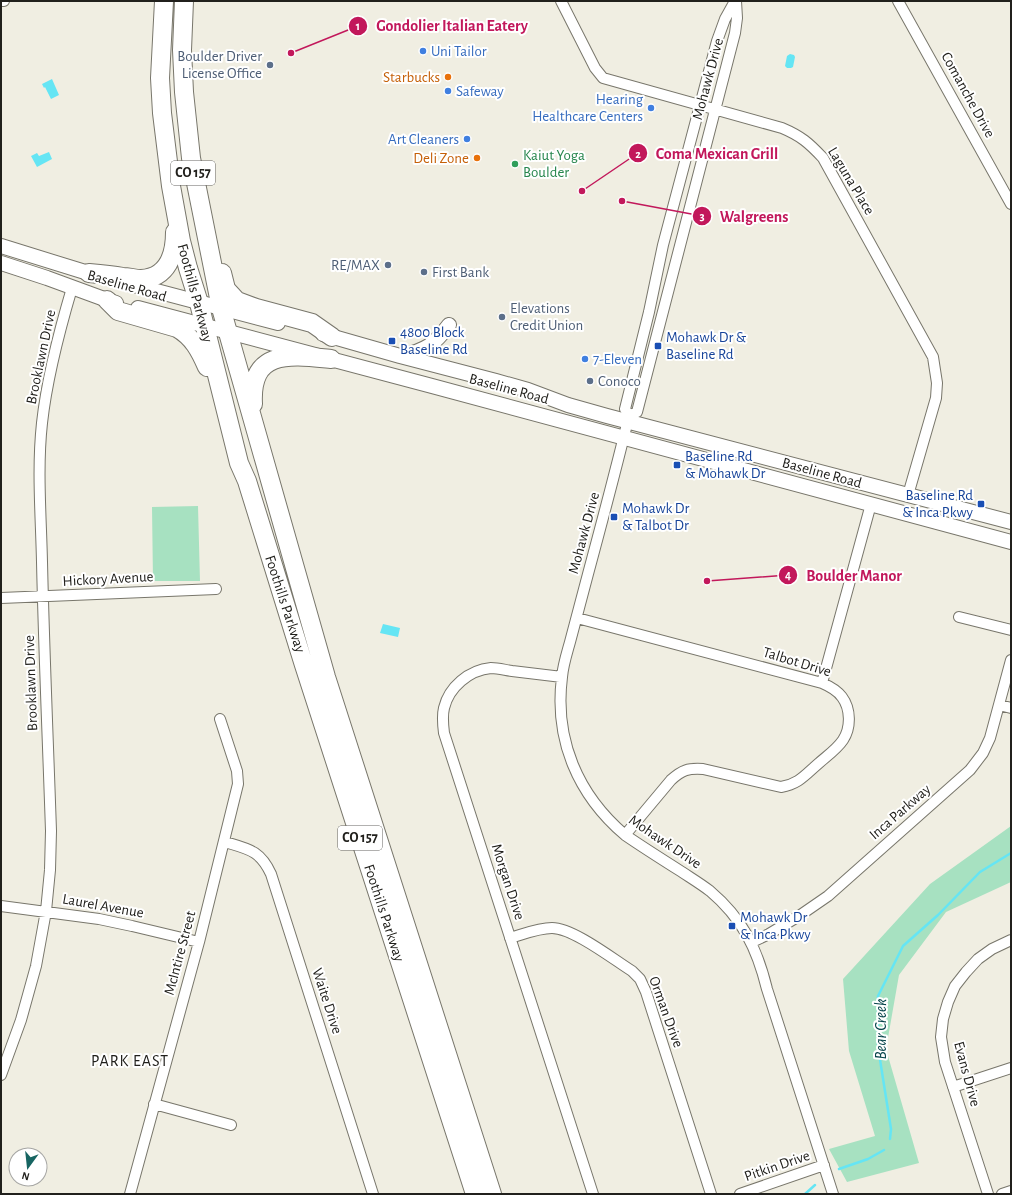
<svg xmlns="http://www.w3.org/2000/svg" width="1012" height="1195" font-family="'Alegreya Sans',sans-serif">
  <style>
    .green { fill: #a7e1c1 }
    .water { fill: #65e5f4 }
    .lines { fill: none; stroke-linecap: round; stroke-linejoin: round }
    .stream { stroke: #65e5f4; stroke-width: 2.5 }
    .street-casing { stroke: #78766b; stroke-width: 12 }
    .secondary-casing { stroke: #78766b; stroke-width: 16 }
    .highway-casing { stroke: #78766b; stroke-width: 20 }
    .street { stroke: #fff; stroke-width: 10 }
    .secondary { stroke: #fff; stroke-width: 14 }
    .highway { stroke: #fff; stroke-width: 18 }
    .shop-dot { fill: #3f7fe0; stroke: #fff; stroke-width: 1.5 }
    .service-dot { fill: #5c6f8a; stroke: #fff; stroke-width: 1.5 }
    .food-dot { fill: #e8710a; stroke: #fff; stroke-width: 1.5 }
    .leisure-dot { fill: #2e9e5b; stroke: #fff; stroke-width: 1.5 }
    .transit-dot { fill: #1a4fb4; stroke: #fff; stroke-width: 1.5 }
    .labels { text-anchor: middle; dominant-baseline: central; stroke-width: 4; stroke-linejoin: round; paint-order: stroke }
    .shield { fill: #fff; stroke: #646360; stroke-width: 1 }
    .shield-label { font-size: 14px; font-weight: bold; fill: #21201c }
    .shop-label { font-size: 15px; fill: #366cbe; stroke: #fff; text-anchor: start }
    .service-label { font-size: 15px; fill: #4e5e75; stroke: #fff; text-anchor: start }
    .food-label { font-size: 15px; fill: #c56008; stroke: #fff; text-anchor: end }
    .street-label { font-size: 15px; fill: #21201c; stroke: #fff }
    .leisure-label { font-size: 15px; fill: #27864d; stroke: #fff; text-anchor: start }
    .transit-label { font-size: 15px; fill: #164399; stroke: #fff; text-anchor: start }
    .water-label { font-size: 16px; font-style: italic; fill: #06444a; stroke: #fff }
    .neighbourhood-label { font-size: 16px; letter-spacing: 1px; fill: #21201c; stroke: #fff }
    .leader { fill: none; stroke: #c2185b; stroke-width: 1.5 }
    .callout-dot { fill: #c2185b; stroke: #fff; stroke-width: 1.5 }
    .mark-label { font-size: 12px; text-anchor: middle; font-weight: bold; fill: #fff }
    .callout-label { font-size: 16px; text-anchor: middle; font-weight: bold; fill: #c2185b; stroke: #fff; stroke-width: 4; stroke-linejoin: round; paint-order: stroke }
  </style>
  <rect width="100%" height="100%" fill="#f0eee2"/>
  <!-- green -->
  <path class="green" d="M 198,506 L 200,581 L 153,581 L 152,507 Z
    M 1011,826 L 1011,882 L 946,912 L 899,975 L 886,1049 L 919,1163 L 847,1182 L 829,1149 L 875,1136 L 849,1051 L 843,979 L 930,884 Z"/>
  <!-- water -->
  <path class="water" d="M 790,54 L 794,55 L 795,57 L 793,67 L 791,68 L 787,68 L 785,66 L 787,56 Z
    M 52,79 L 59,95 L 51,99 L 45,87 L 44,88 L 42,84 Z
    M 49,152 L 52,159 L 37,167 L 31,156 L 37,153 L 39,156 Z
    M 383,624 L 400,628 L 398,637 L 380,633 Z"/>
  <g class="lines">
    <!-- stream -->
    <path class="stream" d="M 890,1139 L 891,1129 L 878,1047 L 878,996 L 903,946 L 938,915 L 980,872 L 1011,853
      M 839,1169 L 868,1159 L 884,1150
      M 805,1194 L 815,1185"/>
    <defs>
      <path id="street" d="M 1,1 L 4,1
        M 561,1 L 595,68 L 603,78 L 782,128 C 801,136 809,143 823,158 L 933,357 L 937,383 L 936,398 L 908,495
        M 735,1 L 725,19 L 717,41 L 663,245 L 649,312 L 625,409 L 629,416 C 616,469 602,522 588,574 C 582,597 576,619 570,642 C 567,653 563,665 562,677 C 554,740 578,795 625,835 C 644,848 663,860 682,872 C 691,878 701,884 710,891 C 742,918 757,948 767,989 L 833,1194
        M 898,1 L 1011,204
        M 629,416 L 637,412 L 735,33 L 737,18 L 736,1
        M 1,598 L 216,589
        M 959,617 L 1011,630
        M 577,618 L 822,683 C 829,686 837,690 842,697 C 851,709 851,728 843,740 C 837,749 827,756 819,763 C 805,775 799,784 781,787 L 703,769 C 688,768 682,770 671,780 L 625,835
        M 562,677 C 545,675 529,673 512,671 C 505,670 498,668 491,668 C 469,670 449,687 444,708 C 442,716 443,725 444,733 L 593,1194
        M 822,683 L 871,504
        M 999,705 L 1011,708
        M 225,842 C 248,849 260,850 271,874 L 373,1194
        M 1,906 L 99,919 L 132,926 L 199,942
        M 510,938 C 524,934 538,928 552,928 C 573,928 613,959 632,971 L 640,979 L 646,992 L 711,1194
        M 752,942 L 769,934 L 799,916 L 828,896 L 970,770 L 983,753 L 990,738 L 1011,660
        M 1,1075 L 21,1020 L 36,966 L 46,911 L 50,870 L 51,831 C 48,741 44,652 42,562 C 41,516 37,469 42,423 C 47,377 59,332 72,288
        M 953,1087 L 1011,1068
        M 154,1104 L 231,1125
        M 130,1194 L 199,942 L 238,784 L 237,771 L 220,719
        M 740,1194 L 824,1165
        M 988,1194 L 945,1062 L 941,1037 L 943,1019 L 948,1002 L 955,986 L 966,972 L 978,959 L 992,949 L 1011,940
        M 1002,1194 L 1011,1191"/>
      <path id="secondary" d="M 1,246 L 98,276
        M 1,263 L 47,278 L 107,300 L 116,303
        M 126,283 L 278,323
        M 138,308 L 432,386 L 1011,542
        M 323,334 L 400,356 L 496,381 L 528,390 L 568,405 L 607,416 L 1011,522
        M 402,356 C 426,350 434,345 449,325"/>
      <path id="highway" d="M 164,1 L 160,78 L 162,113 L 171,186 L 181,241 L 188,268 L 199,303 L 239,463 L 247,481 L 304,665 L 475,1194
        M 184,1 L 182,50 L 184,92 L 191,158 L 221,308 L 326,677 L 492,1194
        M 89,273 C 100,274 111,275 123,277 C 129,277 135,279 141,279 C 168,278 175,254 175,232
        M 222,273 L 226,289 L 237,301 L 256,308 L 312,323 L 332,337
        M 107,300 L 118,311 L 177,328 C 193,337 200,351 207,367
        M 253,404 C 250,349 290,355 331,359"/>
    </defs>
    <!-- street casing -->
    <use href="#street" class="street-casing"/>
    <!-- secondary casing -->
    <use href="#secondary" class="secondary-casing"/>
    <!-- highway casing -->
    <use href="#highway" class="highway-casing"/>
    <!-- street -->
    <use href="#street" class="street"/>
    <!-- secondary -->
    <use href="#secondary" class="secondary"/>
    <!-- highway -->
    <use href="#highway" class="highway"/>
  </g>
  <!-- markers -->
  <g class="shop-dot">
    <circle cx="423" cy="51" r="4"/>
    <circle cx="448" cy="91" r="4"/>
    <circle cx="651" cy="108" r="4"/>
    <circle cx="467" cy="139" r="4"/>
    <circle cx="585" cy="359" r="4"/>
  </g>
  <g class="service-dot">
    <circle cx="270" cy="65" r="4"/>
    <circle cx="388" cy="265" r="4"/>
    <circle cx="424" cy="272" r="4"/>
    <circle cx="502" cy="317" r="4"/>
    <circle cx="590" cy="381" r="4"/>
  </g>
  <g class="food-dot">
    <circle cx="448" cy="77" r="4"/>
    <circle cx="477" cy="158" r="4"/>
  </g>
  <circle class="leisure-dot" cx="515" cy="164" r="4"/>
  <g class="transit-dot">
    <rect x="388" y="337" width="8" height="8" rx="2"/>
    <rect x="654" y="342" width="8" height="8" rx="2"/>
    <rect x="673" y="461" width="8" height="8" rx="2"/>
    <rect x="977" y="500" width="8" height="8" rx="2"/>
    <rect x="610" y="513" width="8" height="8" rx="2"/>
    <rect x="728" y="922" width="8" height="8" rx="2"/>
  </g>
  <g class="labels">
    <!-- shield labels -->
    <g class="shield">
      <rect x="171" y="161" width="44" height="24" rx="3"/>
      <rect x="338" y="826" width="44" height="24" rx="3"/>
    </g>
    <g class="shield-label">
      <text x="193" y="173">CO 157</text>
      <text x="360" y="838">CO 157</text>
    </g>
    <!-- shop labels -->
    <g class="shop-label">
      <text x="431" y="51">Uni Tailor</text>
      <text x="456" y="91">Safeway</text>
      <text x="643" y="99" text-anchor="end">Hearing<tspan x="643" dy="17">Healthcare Centers</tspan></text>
      <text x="459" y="139" text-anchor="end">Art Cleaners</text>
      <text x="593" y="359">7-Eleven</text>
    </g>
    <!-- service labels -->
    <g class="service-label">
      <text x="262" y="56" text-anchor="end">Boulder Driver<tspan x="262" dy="17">License Office</tspan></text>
      <text x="380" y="265" text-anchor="end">RE/MAX</text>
      <text x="432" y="272">First Bank</text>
      <text x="510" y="308">Elevations<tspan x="510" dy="17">Credit Union</tspan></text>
      <text x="598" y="381">Conoco</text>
    </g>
    <!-- food labels -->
    <g class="food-label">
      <text x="440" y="77">Starbucks</text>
      <text x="469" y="158">Deli Zone</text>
    </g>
    <!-- street labels -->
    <g class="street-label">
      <text transform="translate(708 79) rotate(-75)">Mohawk Drive</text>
      <text transform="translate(968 95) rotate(61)">Comanche Drive</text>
      <text transform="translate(851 181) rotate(59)">Laguna Place</text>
      <text transform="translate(127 286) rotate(16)">Baseline Road</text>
      <text transform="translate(195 293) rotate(75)">Foothills Parkway</text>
      <text transform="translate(41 357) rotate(-78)">Brooklawn Drive</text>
      <text transform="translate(509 389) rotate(15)">Baseline Road</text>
      <text transform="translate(822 473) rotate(15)">Baseline Road</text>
      <text transform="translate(584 533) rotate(-75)">Mohawk Drive</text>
      <text transform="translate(108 579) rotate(-3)">Hickory Avenue</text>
      <text transform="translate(285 604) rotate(72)">Foothills Parkway</text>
      <text transform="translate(797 662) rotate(17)">Talbot Drive</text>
      <text transform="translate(31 683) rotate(-92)">Brooklawn Drive</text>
      <text transform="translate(900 812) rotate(-41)">Inca Parkway</text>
      <text transform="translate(665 842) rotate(34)">Mohawk Drive</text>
      <text transform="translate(508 882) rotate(72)">Morgan Drive</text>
      <text transform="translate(103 906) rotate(10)">Laurel Avenue</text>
      <text transform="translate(384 913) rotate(72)">Foothills Parkway</text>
      <text transform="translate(180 953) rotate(-75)">McIntire Street</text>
      <text transform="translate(327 1001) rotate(72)">Waite Drive</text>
      <text transform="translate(666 1012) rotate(70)">Orman Drive</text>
      <text transform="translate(967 1074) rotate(75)">Evans Drive</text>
      <text transform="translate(777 1166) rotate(-19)">Pitkin Drive</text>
    </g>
    <!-- leisure labels -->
    <g class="leisure-label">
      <text x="523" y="155">Kaiut Yoga<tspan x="523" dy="17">Boulder</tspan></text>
    </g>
    <!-- transit labels -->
    <g class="transit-label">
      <text x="400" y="332">4800 Block<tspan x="400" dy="17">Baseline Rd</tspan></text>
      <text x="666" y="337">Mohawk Dr &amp;<tspan x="666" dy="17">Baseline Rd</tspan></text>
      <text x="685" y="456">Baseline Rd<tspan x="685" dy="17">&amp; Mohawk Dr</tspan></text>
      <text x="973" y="495" text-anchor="end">Baseline Rd<tspan x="973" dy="17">&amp; Inca Pkwy</tspan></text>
      <text x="622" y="508">Mohawk Dr<tspan x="622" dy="17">&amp; Talbot Dr</tspan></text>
      <text x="740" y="917">Mohawk Dr<tspan x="740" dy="17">&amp; Inca Pkwy</tspan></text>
    </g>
    <!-- water labels -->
    <g class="water-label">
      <text transform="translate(881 1029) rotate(-90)">Bear Creek</text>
    </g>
    <!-- neighbourhood labels -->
    <g class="neighbourhood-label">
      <text x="130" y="1061">PARK EAST</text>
    </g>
  </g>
  <!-- callouts -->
  <path class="leader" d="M291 53L358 26M582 191L638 153M622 201L702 216M707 581L788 575"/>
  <g class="callout-dot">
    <circle cx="291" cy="53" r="4"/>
    <circle cx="582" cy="191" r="4"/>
    <circle cx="622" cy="201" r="4"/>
    <circle cx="707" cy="581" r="4"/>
    <circle cx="358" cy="26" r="10"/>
    <circle cx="638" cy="153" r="10"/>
    <circle cx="702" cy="216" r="10"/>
    <circle cx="788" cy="575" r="10"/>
  </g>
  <g class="mark-label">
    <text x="358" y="30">1</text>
    <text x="638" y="158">2</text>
    <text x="702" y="220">3</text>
    <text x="788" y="579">4</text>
  </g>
  <g class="callout-label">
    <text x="452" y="31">Gondolier Italian Eatery</text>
    <text x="717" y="159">Coma Mexican Grill</text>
    <text x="754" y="222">Walgreens</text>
    <text x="854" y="581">Boulder Manor</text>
  </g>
  <!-- border -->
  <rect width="1012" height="1195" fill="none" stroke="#21201c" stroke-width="4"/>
  <!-- north arrow -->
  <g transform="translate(28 1167) rotate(195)"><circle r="19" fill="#ffffff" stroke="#a6a6a4"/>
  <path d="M0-3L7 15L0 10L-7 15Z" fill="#176562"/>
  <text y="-6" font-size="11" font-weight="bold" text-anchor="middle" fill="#21201c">N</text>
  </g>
</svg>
